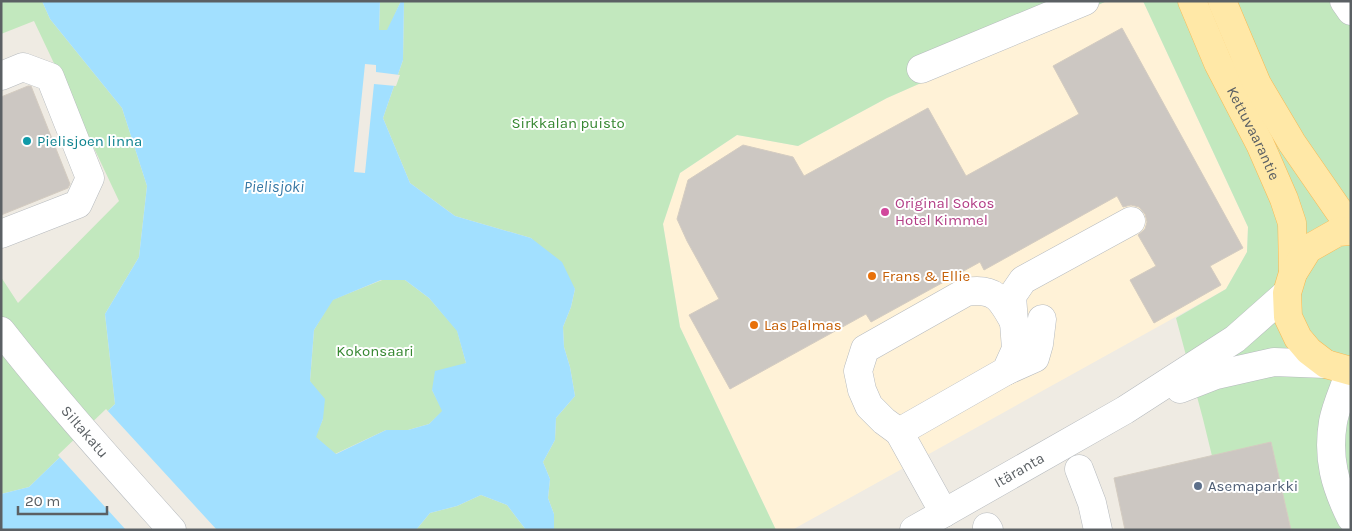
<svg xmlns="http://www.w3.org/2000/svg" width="1352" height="531" font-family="Karla,sans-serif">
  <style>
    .commercial { fill: #fff2d7 }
    .green { fill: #c2e8be }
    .water { fill: #a2e0ff; fill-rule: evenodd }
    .pier { fill: #efebe3 }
    .building { fill: #ccc7c2; stroke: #d4ccc1 }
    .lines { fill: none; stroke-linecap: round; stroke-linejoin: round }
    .minor-casing { stroke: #b6babe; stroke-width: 29 }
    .major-casing { stroke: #f9b952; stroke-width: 29 }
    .minor { stroke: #fff; stroke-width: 28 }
    .major { stroke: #ffe8a7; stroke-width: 28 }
    .culture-dot { fill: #0f9aa8; stroke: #fff; stroke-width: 2 }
    .hotel-dot { fill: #d1479c; stroke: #fff; stroke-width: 2 }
    .food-dot { fill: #e8710a; stroke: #fff; stroke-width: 2 }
    .service-dot { fill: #5c6f8a; stroke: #fff; stroke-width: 2 }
    .labels { text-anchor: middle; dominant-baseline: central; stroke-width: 4; stroke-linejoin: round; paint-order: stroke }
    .park-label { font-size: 15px; fill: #358730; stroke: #fff }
    .street-label { font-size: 15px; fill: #5b6064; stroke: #fff }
    .culture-label { font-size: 15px; fill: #0d838f; stroke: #fff; text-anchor: start }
    .hotel-label { font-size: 15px; fill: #b23c85; stroke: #fff; text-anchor: start }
    .food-label { font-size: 15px; fill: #c56008; stroke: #fff; text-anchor: start }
    .service-label { font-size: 15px; fill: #4e5e75; stroke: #fff; text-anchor: start }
    .water-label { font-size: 16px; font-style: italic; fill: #3577a4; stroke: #fff }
  </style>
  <rect width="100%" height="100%" fill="#efebe3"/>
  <!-- commercial -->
  <path class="commercial" d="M 1107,1 L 1143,1 L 1248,227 L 1247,252 L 1226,289 L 792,530 L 776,530 L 680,327 L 663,224 L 680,173 L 737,135 L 798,146 L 887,98 Z"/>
  <!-- green -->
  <path class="green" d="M 1,1 L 42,1 L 50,19 L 122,108 L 147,186 L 139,257 L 105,314 L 115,404 L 29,487 L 1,494 L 1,277 L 18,303 L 119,201 L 34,21 L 1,34 Z
    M 380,1 L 401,1 L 388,30 L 379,30 Z
    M 404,1 L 1107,1 L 887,98 L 798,146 L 737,135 L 680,173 L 663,224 L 680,327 L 776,530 L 554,530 L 554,514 L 548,498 L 550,479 L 543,462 L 555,440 L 556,418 L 575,396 L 570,367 L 564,347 L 563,327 L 571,307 L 575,289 L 531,238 L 455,216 L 410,183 L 383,118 L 403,60 Z
    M 1143,1 L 1351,1 L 1351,530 L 1291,530 L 1271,443 L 1212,456 L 1203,419 L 1176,318 L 1226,289 L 1247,252 L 1248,227 Z
    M 382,280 L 405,280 L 429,298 L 457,330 L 466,363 L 432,390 L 443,411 L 429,424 L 408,430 L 386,430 L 335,454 L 315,437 L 323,419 L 310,381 L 314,330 L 332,300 Z
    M 481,495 L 507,505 L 526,530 L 416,530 L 430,513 L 457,506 Z"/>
  <!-- water -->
  <path class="water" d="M 42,1 L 380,1 L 379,30 L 387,30 L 401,1 L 404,1 L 403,60 L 383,118 L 410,183 L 455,216 L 531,238 L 562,262 L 575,289 L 571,307 L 563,327 L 564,347 L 570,367 L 575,396 L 556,418 L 555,440 L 543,462 L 550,479 L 548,498 L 554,514 L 554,530 L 526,530 L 507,505 L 481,495 L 457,506 L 430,513 L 416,530 L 1,530 L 1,494 L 29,487 L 115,404 L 105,314 L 139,257 L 147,186 L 122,108 L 50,19 ZM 381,280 L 405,280 L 429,298 L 457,331 L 466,363 L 435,371 L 432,390 L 442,411 L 429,424 L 408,430 L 386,430 L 336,454 L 316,437 L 323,419 L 325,399 L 310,381 L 314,330 L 333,300 Z"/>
  <!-- pier -->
  <path class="pier" d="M 365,64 L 376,65 L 376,72 L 400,75 L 396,86 L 374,84 L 365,173 L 354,172 Z
    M 106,409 L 217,530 L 126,530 L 58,455 Z"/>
  <!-- building -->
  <path class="building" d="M 1122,28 L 1243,248 L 1210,266 L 1221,285 L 1154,323 L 1130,280 L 1156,266 L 1138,235 L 1145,229 L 1147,222 L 1145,214 L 1139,207 L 1131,205 L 1123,207 L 1117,196 L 984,270 L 980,262 L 871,322 L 866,314 L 730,389 L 689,315 L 719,299 L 687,241 L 677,219 L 688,180 L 743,145 L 793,157 L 804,176 L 928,108 L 966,176 L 1079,114 L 1053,66 Z
    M 28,86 L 31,86 L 70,184 L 68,188 L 1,215 L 1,97 Z
    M 1271,442 L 1291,530 L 1125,530 L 1114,478 Z"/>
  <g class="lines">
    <defs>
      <g id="minor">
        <path d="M 1344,1 L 1351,11"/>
        <path d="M 921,69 L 1085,1"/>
        <path d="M 1,76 L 23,67 L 50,77 L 90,178 L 78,204 L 1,234"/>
        <path id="s1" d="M 1,331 C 55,400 114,465 172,530"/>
        <path d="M 1006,371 L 1035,358 L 1039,344 L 1042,319"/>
        <path d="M 1350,371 C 1345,387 1336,405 1333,422 C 1327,458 1335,486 1351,518"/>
        <path d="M 1180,389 L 1216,375 L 1274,362 L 1326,364"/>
        <path d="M 899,432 L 1006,371 L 1016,349 L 1012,296 L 1023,280 L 1131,221"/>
        <path d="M 1079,469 L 1092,503 L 1098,530"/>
        <path d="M 944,513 L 899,432 L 884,421 L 869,406 L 862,390 L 858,371 L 865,349 L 966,292 C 996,287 1002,300 1015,324"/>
        <path d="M 987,527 L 989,530"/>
        <path id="s2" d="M 914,530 L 1125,410 L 1235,339 L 1287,293"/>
      </g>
      <g id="major">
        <path id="s3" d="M 1192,1 L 1218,63 L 1260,144 L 1284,199 L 1292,223 L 1293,273"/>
        <path d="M 1222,1 L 1257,84 L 1292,143 L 1339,211 L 1351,220"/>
        <path d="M 1351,231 L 1338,232 L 1308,249 L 1293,273 L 1287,293 L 1288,317 L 1298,338 L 1309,351 L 1326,364 L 1351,371"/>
      </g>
    </defs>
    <!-- minor casing -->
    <use href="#minor" class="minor-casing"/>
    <!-- major casing -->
    <use href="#major" class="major-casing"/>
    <!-- minor -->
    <use href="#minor" class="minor"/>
    <!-- major -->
    <use href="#major" class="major"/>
  </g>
  <!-- markers -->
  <circle class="culture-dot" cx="27" cy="141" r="5"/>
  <circle class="hotel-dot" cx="885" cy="212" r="5"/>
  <g class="food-dot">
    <circle cx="872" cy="276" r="5"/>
    <circle cx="754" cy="325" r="5"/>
  </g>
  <circle class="service-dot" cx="1198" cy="486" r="5"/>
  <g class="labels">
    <!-- park labels -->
    <g class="park-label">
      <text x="568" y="123">Sirkkalan puisto</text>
      <text x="375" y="351">Kokonsaari</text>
    </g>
    <!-- street labels -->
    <g class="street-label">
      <text stroke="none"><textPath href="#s3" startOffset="146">Kettuvaarantie</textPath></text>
      <text stroke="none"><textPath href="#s1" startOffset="131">Siltakatu</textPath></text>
      <text stroke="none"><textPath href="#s2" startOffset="121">Itäranta</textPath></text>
    </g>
    <!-- culture labels -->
    <g class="culture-label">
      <text x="37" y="141">Pielisjoen linna</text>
    </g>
    <!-- hotel labels -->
    <g class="hotel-label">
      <text x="895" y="203">Original Sokos<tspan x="895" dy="17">Hotel Kimmel</tspan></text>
    </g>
    <!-- food labels -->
    <g class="food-label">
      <text x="882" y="276">Frans &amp; Ellie</text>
      <text x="764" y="325">Las Palmas</text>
    </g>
    <!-- service labels -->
    <g class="service-label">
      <text x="1208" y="486">Asemaparkki</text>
    </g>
    <!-- water labels -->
    <g class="water-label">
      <text x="274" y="186">Pielisjoki</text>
    </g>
  </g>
  <!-- border -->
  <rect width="1352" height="531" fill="none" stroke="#5b6064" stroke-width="5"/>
  <!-- scale -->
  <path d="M18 506v8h89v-8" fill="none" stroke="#5b6064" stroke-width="2.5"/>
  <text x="25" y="506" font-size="15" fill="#5b6064" stroke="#ffffff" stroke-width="4" paint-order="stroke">20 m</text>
</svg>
